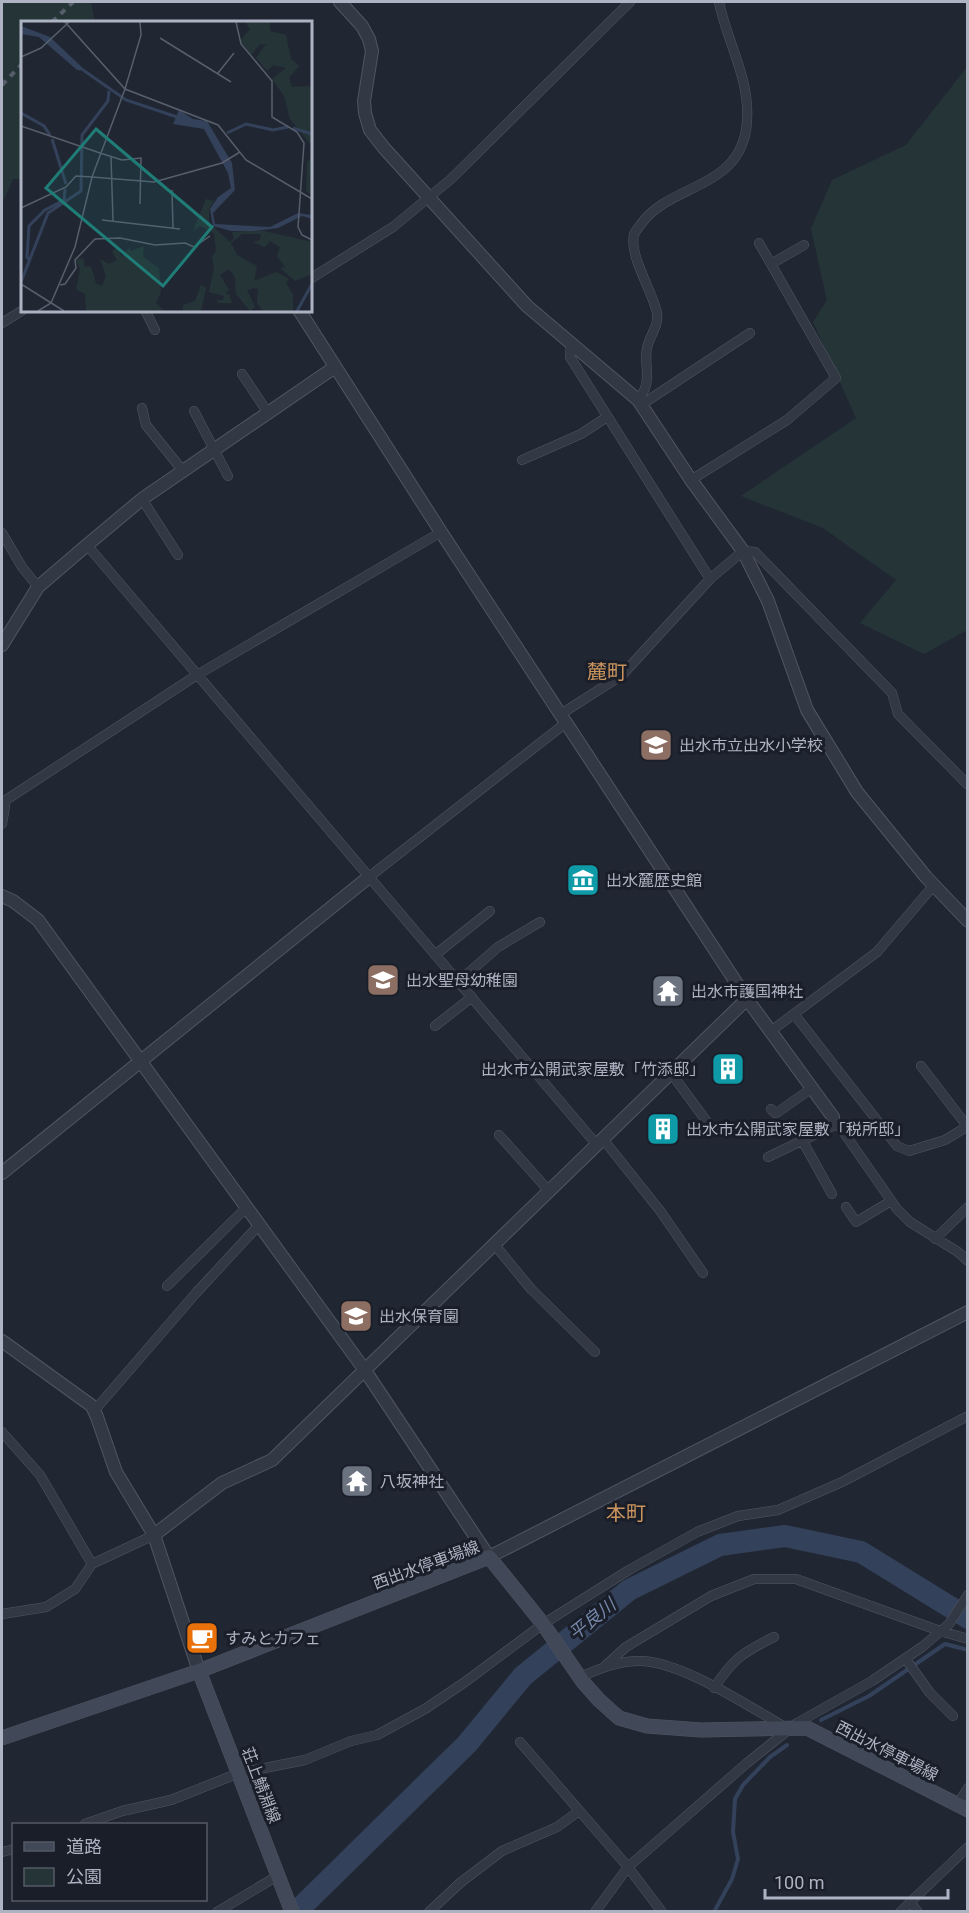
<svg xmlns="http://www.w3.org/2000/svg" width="969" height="1913" font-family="Roboto,'Noto Sans JP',sans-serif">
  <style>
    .green { fill: #253537 }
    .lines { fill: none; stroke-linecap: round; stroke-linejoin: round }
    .stream { stroke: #34415a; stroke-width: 4 }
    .river { stroke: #34415a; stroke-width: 22 }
    .minor-casing { stroke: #505663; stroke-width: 10 }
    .tertiary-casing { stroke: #505663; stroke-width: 14 }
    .secondary-casing { stroke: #505663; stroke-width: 15 }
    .minor { stroke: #333944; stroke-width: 9 }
    .tertiary { stroke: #333944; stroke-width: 12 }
    .secondary { stroke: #414857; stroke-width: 14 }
    .rail { stroke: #555d6b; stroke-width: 4; stroke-dasharray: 6 6; stroke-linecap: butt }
    .labels { text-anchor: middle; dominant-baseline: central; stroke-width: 6; stroke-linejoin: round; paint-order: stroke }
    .poi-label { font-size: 16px; fill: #adb3c2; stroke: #191e29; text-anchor: start }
    .street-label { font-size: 16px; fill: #adb3c2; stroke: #191e29 }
    .water-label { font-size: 18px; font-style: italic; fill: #7688a9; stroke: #191e29 }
    .quarter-label { font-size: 20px; fill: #cb955e; stroke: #191e29 }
    .inset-river { fill: none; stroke: #34415a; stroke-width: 3 }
    .inset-road { fill: none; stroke: #585f6c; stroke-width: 1.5 }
    .view { fill: #1f7c76; fill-opacity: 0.15; stroke: #1f7c76; stroke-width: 3 }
    .inset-edge { fill: none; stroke: #adb3c2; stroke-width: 3 }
  </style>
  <rect width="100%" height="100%" fill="#202733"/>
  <!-- green -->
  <path class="green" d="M 2,2 L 91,2 L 95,22 L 22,22 L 22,179 L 13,179 L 2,204 Z
    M 967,67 L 967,630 L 924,654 L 860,623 L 896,580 L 823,528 L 741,496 L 856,418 L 813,322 L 827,300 L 811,229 L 832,180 L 906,145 Z"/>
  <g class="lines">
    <!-- stream -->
    <path class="stream" d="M 821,1720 L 869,1696 L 945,1644 L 968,1650
      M 714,1912 L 732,1879 L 738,1859 L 733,1832 L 735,1799 L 743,1785 L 770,1757 L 787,1745"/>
    <!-- river -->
    <path class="river" d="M 296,1912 L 467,1744 L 523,1676 L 629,1590 L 720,1545 L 785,1536 L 861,1552 L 968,1618"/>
    <defs>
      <path id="minor" d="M 771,264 L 804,245
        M 310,279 L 393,227 L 451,179 L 630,2
        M 145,310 L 155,330
        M 2,323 L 23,310
        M 571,343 L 570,357 L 710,579
        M 242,374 L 268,413
        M 638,400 C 640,396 644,392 645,388 C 650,377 644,360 647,348 C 650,334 661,324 656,309 C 651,289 629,255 634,235 C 635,231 639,227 641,224 C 671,182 743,190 747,121 C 750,78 727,42 719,2
        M 641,405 L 750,333
        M 142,408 L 146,425 L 183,471
        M 194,411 L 228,476
        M 522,460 L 581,434 L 607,417
        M 691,480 L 787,420 L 836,378 L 759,243
        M 142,499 L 178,555
        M 2,533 L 22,567 L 38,587
        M 87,545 L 597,1145
        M 561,714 L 622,675 L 710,579 L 743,551 L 755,552 L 892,693 L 898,714 L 968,785
        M 2,824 L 6,800 L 197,675 L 441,532
        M 369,877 L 567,722
        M 435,955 L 490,911
        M 458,982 L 498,947 L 540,922
        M 794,1014 L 897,1146 L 909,1151 L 945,1140 L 968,1126
        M 435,1026 L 472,997
        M 771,1031 L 877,952 L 934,885
        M 921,1066 L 967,1126
        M 671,1073 L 713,1130
        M 771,1109 L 775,1113 L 778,1112 L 812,1088
        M 833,1117 L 897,1209 L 910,1222 L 958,1252 L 968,1261
        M 499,1135 L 549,1191
        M 603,1139 L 661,1212 L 703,1273
        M 802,1140 L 832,1194
        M 768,1157 L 837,1124
        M 846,1207 L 856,1222 L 891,1201
        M 935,1239 L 968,1207
        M 494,1244 L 531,1289 L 595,1352
        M 167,1286 L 246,1208
        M 94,1411 L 196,1293 L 259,1225
        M 2,1432 L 40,1475 L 92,1564 L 154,1535
        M 2,1614 L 46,1607 L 75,1589 L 92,1564
        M 905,1658 L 930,1693 L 953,1716
        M 605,1666 L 626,1647 L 711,1596 L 754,1579 L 796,1579 L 940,1631 L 968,1639
        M 580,1677 C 599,1669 620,1660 642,1661 C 684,1663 748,1706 785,1727
        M 714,1688 C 733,1659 743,1652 774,1637
        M 520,1742 L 628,1867 L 662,1912
        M 957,1805 L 968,1788
        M 85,1824 L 122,1811 L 171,1800 L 239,1773 L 305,1760 L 351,1741 L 377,1735 L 425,1709 L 465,1682 L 543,1624 L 629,1570 L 697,1532 L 738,1516 L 778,1510 L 842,1482 L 968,1416
        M 2,1852 L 14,1849
        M 910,1902 L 918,1912
        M 217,1912 L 279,1875
        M 429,1912 L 460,1883 L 502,1851 L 557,1827 L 579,1811
        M 595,1912 L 628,1867 L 747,1763 L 797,1723 L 872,1681 L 922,1647 L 949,1624 L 968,1595
        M 900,1912 L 968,1847"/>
      <path id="tertiary" d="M 340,2 L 362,26 L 369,39 L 372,51 L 364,101 L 365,113 L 370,130 L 384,148 L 527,306 L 638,400 L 691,480 L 743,551 L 768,601 L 807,710 L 857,792 L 926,877 L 968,921
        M 299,310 L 441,532 L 747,999 L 833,1117
        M 2,645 L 38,587 L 87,545 L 142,499 L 335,367
        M 2,896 L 13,901 L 38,920 L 364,1369 L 489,1557 L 968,1312
        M 2,1173 L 369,877
        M 2,1341 L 92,1406 L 97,1417 L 116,1472 L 154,1535 L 199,1671
        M 154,1535 L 222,1483 L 272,1460 L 747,999"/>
      <path id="secondary" d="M 199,1671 L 292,1912
        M 2,1738 L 199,1671 L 489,1557 L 543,1624 L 583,1682 L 599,1700 L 619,1718 L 647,1726 L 701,1730 L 807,1728 L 968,1810"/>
    </defs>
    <!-- minor casing -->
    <use href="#minor" class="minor-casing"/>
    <!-- tertiary casing -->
    <use href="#tertiary" class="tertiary-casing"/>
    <!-- secondary casing -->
    <use href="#secondary" class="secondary-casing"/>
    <!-- minor -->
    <use href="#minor" class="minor"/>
    <!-- tertiary -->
    <use href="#tertiary" class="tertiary"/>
    <!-- secondary -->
    <use href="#secondary" class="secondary"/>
    <!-- rail -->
    <path class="rail" d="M 52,22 L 73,2
      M 2,85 L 22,64"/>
  </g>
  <!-- icons -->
  <defs>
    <symbol id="school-square" viewBox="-11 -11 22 22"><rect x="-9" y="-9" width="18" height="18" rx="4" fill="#8d6e63" stroke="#191e29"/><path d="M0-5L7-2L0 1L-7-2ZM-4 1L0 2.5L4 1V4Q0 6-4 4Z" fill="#fff"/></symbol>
    <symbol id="museum-square" viewBox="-11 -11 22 22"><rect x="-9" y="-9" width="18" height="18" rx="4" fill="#0f9aa8" stroke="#191e29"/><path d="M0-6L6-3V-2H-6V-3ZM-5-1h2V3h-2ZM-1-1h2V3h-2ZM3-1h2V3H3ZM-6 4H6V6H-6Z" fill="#fff"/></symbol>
    <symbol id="temple-square" viewBox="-11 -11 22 22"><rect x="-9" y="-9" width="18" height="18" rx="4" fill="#6b7280" stroke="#191e29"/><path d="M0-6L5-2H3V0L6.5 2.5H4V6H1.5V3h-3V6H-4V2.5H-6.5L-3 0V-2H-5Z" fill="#fff"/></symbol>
    <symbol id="building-square" viewBox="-11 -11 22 22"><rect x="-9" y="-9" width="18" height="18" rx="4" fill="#0f9aa8" stroke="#191e29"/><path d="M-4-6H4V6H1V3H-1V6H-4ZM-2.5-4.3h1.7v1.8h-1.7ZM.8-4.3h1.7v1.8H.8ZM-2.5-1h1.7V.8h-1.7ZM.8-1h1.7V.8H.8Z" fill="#fff"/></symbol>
    <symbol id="cafe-square" viewBox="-11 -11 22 22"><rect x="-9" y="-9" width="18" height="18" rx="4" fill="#e8710a" stroke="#191e29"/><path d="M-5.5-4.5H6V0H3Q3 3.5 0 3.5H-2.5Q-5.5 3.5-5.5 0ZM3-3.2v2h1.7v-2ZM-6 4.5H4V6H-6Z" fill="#fff"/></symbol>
  </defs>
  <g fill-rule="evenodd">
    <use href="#school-square" x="637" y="726" width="38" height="38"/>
    <use href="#museum-square" x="564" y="861" width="38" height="38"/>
    <use href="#school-square" x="364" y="961" width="38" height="38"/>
    <use href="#temple-square" x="649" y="972" width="38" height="38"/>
    <use href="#building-square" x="709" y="1050" width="38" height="38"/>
    <use href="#building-square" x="644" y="1110" width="38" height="38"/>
    <use href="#school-square" x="337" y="1297" width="38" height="38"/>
    <use href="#temple-square" x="338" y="1462" width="38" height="38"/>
    <use href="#cafe-square" x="183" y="1619" width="38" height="38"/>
  </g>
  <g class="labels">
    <!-- poi labels -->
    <g class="poi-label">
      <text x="679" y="745">出水市立出水小学校</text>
      <text x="606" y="880">出水麓歴史館</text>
      <text x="406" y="980">出水聖母幼稚園</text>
      <text x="691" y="991">出水市護国神社</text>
      <text x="705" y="1069" text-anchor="end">出水市公開武家屋敷「竹添邸」</text>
      <text x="686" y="1129">出水市公開武家屋敷「税所邸」</text>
      <text x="379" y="1316">出水保育園</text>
      <text x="380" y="1481">八坂神社</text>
      <text x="225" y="1638">すみとカフェ</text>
    </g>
    <!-- street labels -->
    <g class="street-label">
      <text transform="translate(426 1565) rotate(-20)">西出水停車場線</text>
      <text transform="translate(887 1751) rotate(27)">西出水停車場線</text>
      <text transform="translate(261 1785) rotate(69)">荘上鯖淵線</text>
    </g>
    <!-- water labels -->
    <g class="water-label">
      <text transform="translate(592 1619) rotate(-39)">平良川</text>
    </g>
    <!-- quarter labels -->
    <g class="quarter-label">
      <text x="607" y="672">麓町</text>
      <text x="626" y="1513">本町</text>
    </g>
  </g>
  <!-- overview -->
  <g transform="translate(21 21)">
    <rect width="291" height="291" fill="#202733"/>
    <path d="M 224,1 L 249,1 L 249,10 L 265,14 L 270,38 L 278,45 L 268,57 L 271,66 L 291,65 L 291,125 L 269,98 L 263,75 L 251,58 L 265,47 L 252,44 L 246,50 L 235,37 L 245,23 L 239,23 L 230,34 L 219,20 L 229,8 ZM 291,136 L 291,175 L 285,170 L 286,141 ZM 185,178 L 193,180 L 188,188 L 188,202 L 209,221 L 213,217 L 211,211 L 239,209 L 291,221 L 291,253 L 274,260 L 259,247 L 264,246 L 256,235 L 259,226 L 249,220 L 244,226 L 232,221 L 239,219 L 240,213 L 221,213 L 210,222 L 216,234 L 236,245 L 233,260 L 255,251 L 268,258 L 265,262 L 272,274 L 272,290 L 242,290 L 236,282 L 237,268 L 233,267 L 226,269 L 234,286 L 229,290 L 215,273 L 214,256 L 208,248 L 199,254 L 208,269 L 204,272 L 208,273 L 211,282 L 199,282 L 195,279 L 202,279 L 203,275 L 188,271 L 193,246 L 191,236 L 195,230 L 193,212 L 179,205 L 172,210 ZM 123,225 L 122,236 L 138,247 L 140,271 L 135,282 L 143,290 L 65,290 L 64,273 L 55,268 L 59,248 L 55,239 L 63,237 L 63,245 L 70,246 L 75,262 L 81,265 L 85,255 L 79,238 L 88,243 L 96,239 L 91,231 L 95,226 L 101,235 L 109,226 L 110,230 ZM 180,264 L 185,267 L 180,290 L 162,290 L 162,284 L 174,280 Z" fill="#253537"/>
    <path d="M 0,5 L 29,16 L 65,50 L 56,49 L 18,16 L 0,13 ZM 158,89 L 172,98 L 186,100 L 211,142 L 214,169 L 192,192 L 194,203 L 249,206 L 277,192 L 291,194 L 291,198 L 281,195 L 257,207 L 232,210 L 210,210 L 192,205 L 189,188 L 197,176 L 210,167 L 207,152 L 183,108 L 152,103 Z" fill="#34415a"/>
    <path class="inset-river" d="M 62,49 L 105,79 L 159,97M 0,92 L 23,105 L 29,114M 272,107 L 291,113M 206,112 L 225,103 L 252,109 L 267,106M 31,118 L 45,163M 9,240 L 6,236 L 8,205 L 24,189 L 43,179 L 44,168M 0,261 L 27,192 L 60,170 L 61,114 L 87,80 L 88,70M 276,290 L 291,263"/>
    <path class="inset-road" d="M 44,1 L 104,68 L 197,104 L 225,139 L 291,178M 215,1 L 220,23 L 251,60 L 251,96 L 276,111 L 283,122 L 277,206 L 281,214 L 291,219M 139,17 L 210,61M 0,36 L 20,27 L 48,1M 197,52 L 213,32M 104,68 L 120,14 L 119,1M 0,105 L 79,132M 79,132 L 101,139 L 120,137 L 119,183M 90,136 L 92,200M 151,169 L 152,207M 0,187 L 45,166 L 55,155 L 71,156 L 104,68M 81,199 L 159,208M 0,263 L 43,290M 39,264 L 44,263 L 55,247 L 54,239 L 74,218 L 99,217 L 134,224 L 164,222 L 173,226 L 189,215M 17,290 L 30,282 L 54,226 L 71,156 L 133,161 L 201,142 L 219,131"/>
    <path class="view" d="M 75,108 L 191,206 L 142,265 L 25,167 Z"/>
    <rect width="291" height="291" class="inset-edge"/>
  </g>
  <!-- border -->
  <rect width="969" height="1913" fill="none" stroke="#adb3c2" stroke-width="6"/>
  <!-- legend -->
  <rect x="12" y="1823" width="195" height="78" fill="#191e29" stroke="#545a66" stroke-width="1.5"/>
  <rect x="24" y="1842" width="30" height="9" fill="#414857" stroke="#545a66" stroke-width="1.5"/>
  <text x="66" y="1853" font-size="18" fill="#adb3c2">道路</text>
  <rect x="24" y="1868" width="30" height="18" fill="#253537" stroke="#545a66" stroke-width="1.5"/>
  <text x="66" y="1883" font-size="18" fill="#adb3c2">公園</text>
  <!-- scale -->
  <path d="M765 1889v9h183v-9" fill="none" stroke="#adb3c2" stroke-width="3"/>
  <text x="774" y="1889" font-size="18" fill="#adb3c2" stroke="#191e29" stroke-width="4.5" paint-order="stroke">100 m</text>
</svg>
